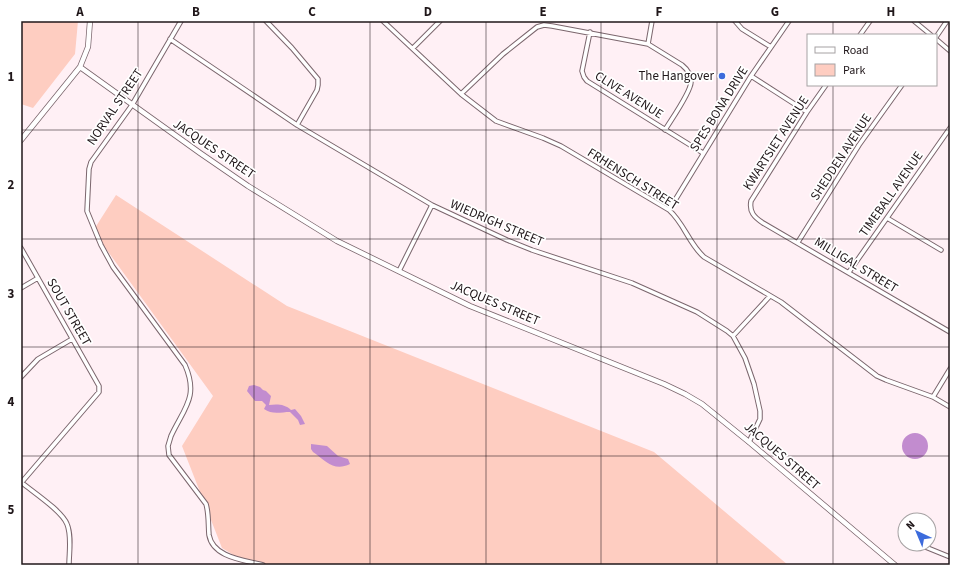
<svg xmlns="http://www.w3.org/2000/svg" width="971" height="586" font-family="'Source Sans 3',sans-serif">
  <style>
    .green { fill: #fecdc1 }
    .water { fill: #c28ccf }
    .lines { fill: none; stroke-linecap: round; stroke-linejoin: round }
    .minor-casing { stroke: #7b666d; stroke-width: 5.5 }
    .tertiary-casing { stroke: #7b666d; stroke-width: 6 }
    .minor { stroke: #fff; stroke-width: 3.5 }
    .tertiary { stroke: #fff; stroke-width: 4.5 }
    .grid { fill: none; stroke: #20171a; stroke-width: 1; stroke-opacity: 0.55 }
    .poi-dot { fill: #3c6bdc; stroke: #fff; stroke-width: 1.5 }
    .labels { text-anchor: middle; dominant-baseline: central; stroke-width: 3.5; stroke-linejoin: round; paint-order: stroke }
    .poi-label { font-size: 13px; fill: #20171a; stroke: #fff; text-anchor: end }
    .street-label { font-size: 13px; fill: #20171a; stroke: #fff }
    .neatline { fill: none; stroke: #20171a; stroke-width: 1.5 }
    .grid-label { font-size: 13px; text-anchor: middle; font-weight: bold; fill: #20171a }
  </style>
  <rect width="100%" height="100%" fill="#fff0f5"/>
  <!-- green -->
  <path class="green" d="M 21,21 L 78,21 L 75,54 L 33,108 L 21,104 Z
    M 116,195 L 287,306 L 654,452 L 788,565 L 250,565 L 222,548 L 182,446 L 213,396 L 93,231 Z"/>
  <!-- water -->
  <path class="water" d="M 254,385 L 260,387 L 263,390 L 266,391 L 271,396 L 269,405 C 277,404 285,404 291,410 L 295,409 L 301,416 L 305,424 L 300,425 L 298,420 L 290,412 C 281,412 272,415 264,409 L 266,405 L 262,401 L 255,401 L 247,391 L 249,386 Z
    M902 446a13 13 0 1 1 26 0a13 13 0 1 1-26 0Z
    M 311,444 L 327,446 L 338,456 L 348,459 L 350,464 C 334,472 326,461 313,452 L 311,449 Z"/>
  <g class="lines">
    <defs>
      <path id="minor" d="M 181,21 L 132,105 L 91,162 L 89,169 L 87,211 L 101,245 L 113,267 L 185,365 C 199,397 184,408 171,436 L 168,446 L 169,455 L 206,504 C 209,514 208,524 209,535 C 213,558 245,560 263,565
        M 266,21 L 292,48 L 318,79 L 318,85 L 317,90 L 297,125
        M 383,21 L 461,94 L 496,121 L 543,138 L 561,146 L 669,210 C 684,223 689,244 704,257 L 781,302 L 877,376 L 886,380 L 933,397 L 950,407
        M 735,21 L 742,29 L 771,47
        M 914,21 L 931,35
        M 590,32 L 582,71 L 584,77 L 587,81 L 703,153
        M 860,35 L 870,21
        M 936,37 L 947,21
        M 170,39 L 297,125 L 432,205 L 507,240 L 532,250 L 632,283 L 697,312 L 727,331 L 733,336 L 745,358 L 754,384 L 760,411 L 760,419 L 749,442
        M 936,39 L 950,51
        M 648,44 L 652,21
        M 413,48 L 440,21
        M 751,76 L 807,112
        M 826,85 L 807,112 L 751,201 C 749,212 754,217 763,223 L 950,332
        M 461,94 L 503,54 L 537,27 L 544,25 L 552,26 L 648,44 L 682,65 C 687,69 691,74 691,82 C 691,92 671,120 665,130
        M 669,210 L 751,76 L 789,21
        M 887,218 L 941,250
        M 798,242 L 859,145 L 902,85
        M 21,248 L 99,386 L 99,392 L 21,483
        M 399,271 L 432,205
        M 849,272 L 950,128
        M 21,288 L 38,278
        M 733,336 L 770,296
        M 21,377 L 38,359 L 72,339
        M 933,397 L 950,369
        M 21,482 C 33,492 62,511 67,524 C 72,536 69,553 69,565
        M 918,544 L 950,557"/>
      <path id="tertiary" d="M 80,67 L 200,153 L 248,186 L 337,241 L 470,306 L 664,384 L 685,394 L 702,404 L 749,442 L 895,565
        M 21,140 L 80,67 L 88,47 L 90,21"/>
    </defs>
    <!-- minor casing -->
    <use href="#minor" class="minor-casing"/>
    <!-- tertiary casing -->
    <use href="#tertiary" class="tertiary-casing"/>
    <!-- minor -->
    <use href="#minor" class="minor"/>
    <!-- tertiary -->
    <use href="#tertiary" class="tertiary"/>
  </g>
  <!-- grid -->
  <path class="grid" d="M 138,21 L 138,565M 254,21 L 254,565M 370,21 L 370,565M 486,21 L 486,565M 601,21 L 601,565M 717,21 L 717,565M 833,21 L 833,35M 833,85 L 833,565M 21,130 L 950,130M 21,239 L 950,239M 21,347 L 950,347M 21,456 L 950,456"/>
  <!-- markers -->
  <circle class="poi-dot" cx="722" cy="76" r="4"/>
  <g class="labels">
    <!-- poi labels -->
    <g class="poi-label">
      <text x="714" y="76">The Hangover</text>
    </g>
    <!-- street labels -->
    <g class="street-label">
      <text transform="translate(629 95) rotate(32)">CLIVE AVENUE</text>
      <text transform="translate(115 107) rotate(-56)">NORVAL STREET</text>
      <text transform="translate(719 109) rotate(-58)">SPES BONA DRIVE</text>
      <text transform="translate(776 143) rotate(-57)">KWARTSIET AVENUE</text>
      <text transform="translate(214 149) rotate(34)">JACQUES STREET</text>
      <text transform="translate(841 157) rotate(-57)">SHEDDEN AVENUE</text>
      <text transform="translate(633 179) rotate(32)">FRHENSCH STREET</text>
      <text transform="translate(891 194) rotate(-55)">TIMEBALL AVENUE</text>
      <text transform="translate(497 223) rotate(23)">WIEDRIGH STREET</text>
      <text transform="translate(856 265) rotate(31)">MILLIGAL STREET</text>
      <text transform="translate(495 303) rotate(23)">JACQUES STREET</text>
      <text transform="translate(69 312) rotate(60)">SOUT STREET</text>
      <text transform="translate(782 456) rotate(41)">JACQUES STREET</text>
    </g>
  </g>
  <!-- border -->
  <rect width="971" height="586" fill="none" stroke="#ffffff" stroke-width="44"/>
  <!-- legend -->
  <rect x="807" y="34" width="130" height="52" fill="#ffffff" stroke="#a6a2a3"/>
  <rect x="815" y="47" width="20" height="6" fill="#ffffff" stroke="#a6a2a3"/>
  <text x="843" y="54" font-size="12" fill="#20171a">Road</text>
  <rect x="815" y="64" width="20" height="12" fill="#fecdc1" stroke="#a6a2a3"/>
  <text x="843" y="74" font-size="12" fill="#20171a">Park</text>
  <!-- north arrow -->
  <g transform="translate(917 532) rotate(316)"><circle r="19" fill="#ffffff" stroke="#a6a2a3"/>
  <path d="M0-3L7 15L0 10L-7 15Z" fill="#3c6bdc"/>
  <text y="-6" font-size="11" font-weight="bold" text-anchor="middle" fill="#20171a">N</text>
  </g>
  <rect x="22" y="22" width="927" height="542" class="neatline"/>
  <g class="grid-label">
    <text x="80" y="16">A</text>
    <text x="196" y="16">B</text>
    <text x="312" y="16">C</text>
    <text x="428" y="16">D</text>
    <text x="543" y="16">E</text>
    <text x="659" y="16">F</text>
    <text x="775" y="16">G</text>
    <text x="891" y="16">H</text>
    <text x="11" y="81">1</text>
    <text x="11" y="189">2</text>
    <text x="11" y="298">3</text>
    <text x="11" y="406">4</text>
    <text x="11" y="514">5</text>
  </g>
</svg>
